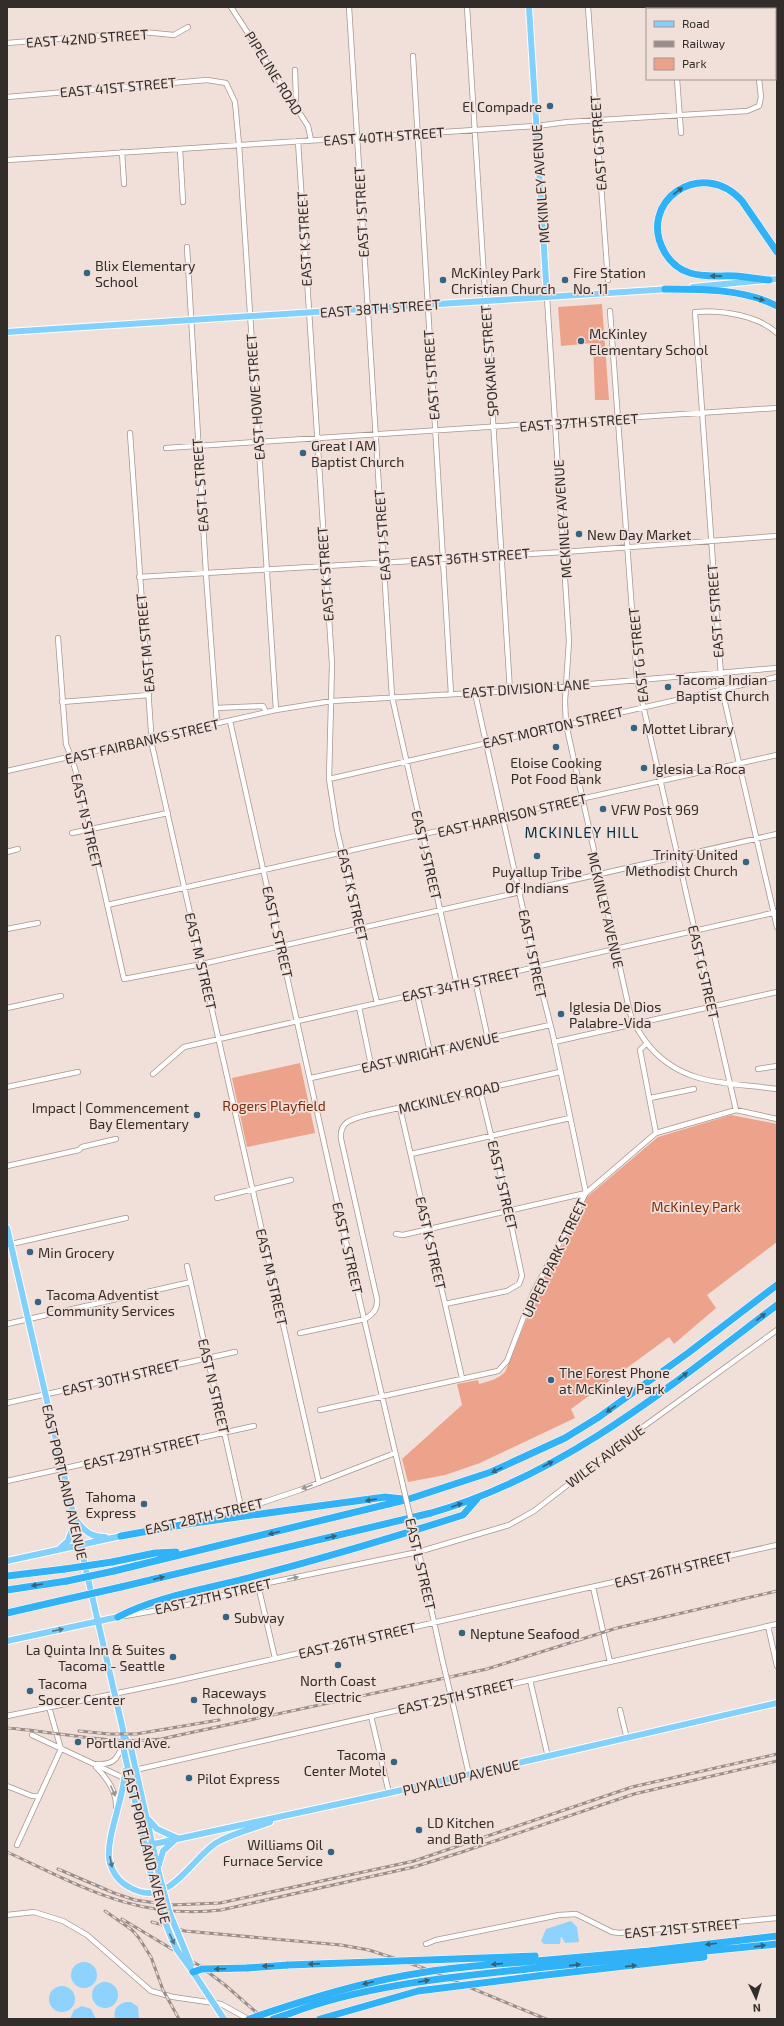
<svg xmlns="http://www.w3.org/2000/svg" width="784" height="2026" font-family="'Exo 2',sans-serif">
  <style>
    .green { fill: #eda38b }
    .water { fill: #8ed2fe }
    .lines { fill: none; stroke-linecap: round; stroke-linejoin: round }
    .minor-casing { stroke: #a69690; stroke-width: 6 }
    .major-casing { stroke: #fff; stroke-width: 8 }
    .highway-casing { stroke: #fff; stroke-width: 8 }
    .minor { stroke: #fff; stroke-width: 4.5 }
    .major { stroke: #83d1fa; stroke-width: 6 }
    .highway { stroke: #31b2f7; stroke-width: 7 }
    .rail-casing { stroke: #9a8d89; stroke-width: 3 }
    .rail { stroke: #f1dfd9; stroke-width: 1.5; stroke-dasharray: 4.5; stroke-linecap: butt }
    .minor-bridge-casing { stroke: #a69690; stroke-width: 6; stroke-linecap: butt }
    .major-bridge-casing { stroke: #fff; stroke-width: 8; stroke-linecap: butt }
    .highway-bridge-casing { stroke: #fff; stroke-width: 8; stroke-linecap: butt }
    .minor-bridge { stroke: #fff; stroke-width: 4.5 }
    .major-bridge { stroke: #83d1fa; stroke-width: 6 }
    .highway-bridge { stroke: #31b2f7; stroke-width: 7 }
    .oneway { fill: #32627c }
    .oneway2 { fill: #989694 }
    .oneway3 { fill: #567688 }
    .poi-dot { fill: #336482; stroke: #f1dfd9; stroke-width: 1.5 }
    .labels { text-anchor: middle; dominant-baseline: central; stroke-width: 3.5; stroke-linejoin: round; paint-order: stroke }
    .street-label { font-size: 14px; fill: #322c2a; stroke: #f1dfd9 }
    .poi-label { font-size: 14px; fill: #322c2a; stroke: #f1dfd9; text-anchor: start }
    .park-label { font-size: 14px; fill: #792b0d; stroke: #f1dfd9 }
    .neighbourhood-label { font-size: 15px; letter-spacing: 1px; fill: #052f46; stroke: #f1dfd9 }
  </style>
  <rect width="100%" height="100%" fill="#f1dfd9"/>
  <!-- green -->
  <path class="green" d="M 602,304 L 609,400 L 595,400 L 593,343 L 561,346 L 558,307 Z
    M 300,1063 L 315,1133 L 247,1147 L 232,1078 Z
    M 731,1115 L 777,1124 L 777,1242 L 707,1295 L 716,1308 L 674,1344 L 669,1337 L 571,1409 L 575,1418 L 480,1463 L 445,1475 L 408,1482 L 402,1459 L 462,1405 L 457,1384 L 478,1380 L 479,1384 C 489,1381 497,1380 505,1372 L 541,1284 L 580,1214 L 587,1197 L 658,1137 Z"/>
  <!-- water -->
  <path class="water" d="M 571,1921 L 577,1927 L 579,1942 L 565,1943 L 561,1936 L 560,1944 L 544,1944 L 541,1941 L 546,1929 Z
    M71 1975a13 13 0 1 1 26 0a13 13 0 1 1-26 0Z
    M92 1995a13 13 0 1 1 26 0a13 13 0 1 1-26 0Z
    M49 1999a13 13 0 1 1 26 0a13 13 0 1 1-26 0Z
    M 126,2002 L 131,2002 L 138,2007 L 139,2019 L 115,2019 C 113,2010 117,2004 126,2002 Z
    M 82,2006 L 91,2009 L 96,2019 L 70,2019 L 74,2010 Z"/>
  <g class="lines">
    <defs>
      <path id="minor" d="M 231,7 L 308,126 L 311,140
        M 349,7 L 392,697 L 457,985
        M 467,7 L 510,691
        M 588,7 L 608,280
        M 671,7 L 671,9
        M 754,7 L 754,9
        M 7,43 L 143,32 L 174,35 L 188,27
        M 413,56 L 451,694
        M 677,79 L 681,133
        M 7,97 L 207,80 L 226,83 L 235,102 L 239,145 L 276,710
        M 294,105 L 296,99 L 295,70
        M 298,141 L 332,664 L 329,779 L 337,830 L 377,1003
        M 180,149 L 183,202
        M 122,152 L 124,184
        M 7,160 L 536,126 L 568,122 L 747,111 L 759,106 L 761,97 L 759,79
        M 187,247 L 206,574 L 217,723
        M 547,297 L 569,641 L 565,701 L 566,724 L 630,1013 C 635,1026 641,1036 650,1047 C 685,1087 729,1082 777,1089
        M 610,311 L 637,679 L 736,1110
        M 777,333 C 757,315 722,310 695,312 L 722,690 L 777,927
        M 130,433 L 152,745 L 319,1483
        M 166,448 L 777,408
        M 139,577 L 564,552 L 777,536
        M 58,638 L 66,744 L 73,762 L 82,793 L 124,979 L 202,964 L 777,834
        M 62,702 L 149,695
        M 216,708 L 263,706 L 266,712
        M 230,721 L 347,1246 L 397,1460
        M 7,771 L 276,710 L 332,701 L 510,691 L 777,668
        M 329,779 L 777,677
        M 72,833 L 168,813
        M 7,852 L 18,849
        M 107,905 L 777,755
        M 7,929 L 38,923
        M 475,980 L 488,1039
        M 417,994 L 430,1052
        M 359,1007 L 371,1065
        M 7,1008 L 61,996
        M 554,1042 L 777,992
        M 647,1043 L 640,1050 L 656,1133
        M 758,1069 L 777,1066
        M 153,1074 L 184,1047 L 777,912
        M 311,1078 L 550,1025
        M 7,1087 L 78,1072
        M 650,1098 L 694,1089
        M 400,1108 L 462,1378
        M 411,1154 L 570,1118
        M 7,1166 L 79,1150 L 82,1147 L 116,1139
        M 217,1198 L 291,1180
        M 396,1234 L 403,1235 L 586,1193 L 553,1035 L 536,968 L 475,693
        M 7,1245 L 126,1218
        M 187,1266 L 241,1507
        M 445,1304 L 507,1291 L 519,1284 L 522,1276 L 500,1172 L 480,1090
        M 7,1324 L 191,1282
        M 300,1333 L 365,1319 C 373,1314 378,1309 377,1299 L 341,1139 C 339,1121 353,1119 367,1115 L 560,1072
        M 7,1403 L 235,1352
        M 320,1410 L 498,1371 L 507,1361 L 533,1293 L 586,1193 L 656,1133 L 736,1110 L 777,1119
        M 7,1481 L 254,1426
        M 153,1527 L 261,1503 L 300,1490 L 395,1453
        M 418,1549 L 443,1663
        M 258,1585 L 275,1658
        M 593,1587 L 610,1662
        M 125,1616 L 193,1604 L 258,1585 L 418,1552 L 509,1525 L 534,1511 L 636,1432 L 777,1330
        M 768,1626 L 777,1666
        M 530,1680 L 548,1757
        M 620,1710 L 627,1739
        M 455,1713 L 469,1775
        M 7,1716 L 176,1681 L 777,1545
        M 371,1716 L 389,1793
        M 32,1735 L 126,1779
        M 97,1764 C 113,1765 118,1759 122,1745
        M 127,1765 L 130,1769 L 135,1770 L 777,1624
        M 96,1767 C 107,1778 117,1791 116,1807
        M 7,1786 L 32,1796 L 39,1796
        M 17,1845 L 61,1749 L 49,1707
        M 7,1915 L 34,1912 L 63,1921 L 87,1935 L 151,1991 L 173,1997 L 221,2004 L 248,2019
        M 426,1944 L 436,1940 L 559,1915 L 576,1914 L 612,1932 L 619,1933 L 777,1918"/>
      <path id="major" d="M 529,7 L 547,297
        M 693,287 L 777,279
        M 7,332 L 670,289
        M 7,1228 L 123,1730 L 124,1751 L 151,1875
        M 77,1521 C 85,1532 92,1537 105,1537
        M 58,1550 L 68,1541 L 75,1521
        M 7,1561 L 121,1536
        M 7,1641 L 118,1617
        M 125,1737 L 131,1748 L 159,1874
        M 125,1771 C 124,1798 107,1834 109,1858 C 111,1870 118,1881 129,1887 C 168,1910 189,1861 216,1843 C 232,1833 253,1829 270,1822
        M 149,1820 L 157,1829 L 177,1838
        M 145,1846 L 389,1793 L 777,1703
        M 159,1865 L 163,1851 L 176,1839"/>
      <path id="highway" d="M 769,280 C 758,279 747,277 736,276 C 721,275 705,278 690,273 C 680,270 671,263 665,253 C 635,202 702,156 742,201 L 777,252
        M 665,289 C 702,289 744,289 777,306
        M 121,1536 L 187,1524 L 385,1497 L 403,1499
        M 112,1562 L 155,1553 L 176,1552
        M 114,1571 L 409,1499 L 491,1472 L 565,1438 L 599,1417 L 688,1353 L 777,1285
        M 7,1576 L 65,1569
        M 121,1587 L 431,1513 C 564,1475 669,1387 777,1305
        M 7,1590 L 67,1581
        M 7,1613 L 72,1598
        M 118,1617 C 157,1596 212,1588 255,1576 C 325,1558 394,1537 463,1515 L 477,1499
        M 536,1961 L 649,1951 L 777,1936
        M 247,1968 L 288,1965
        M 536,1968 L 777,1944
        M 537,1976 L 704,1957
        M 273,2019 L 291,2013"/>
    </defs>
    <!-- minor casing -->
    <use href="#minor" class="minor-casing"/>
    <!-- major casing -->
    <use href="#major" class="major-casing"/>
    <!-- highway casing -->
    <use href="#highway" class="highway-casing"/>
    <!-- minor -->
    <use href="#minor" class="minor"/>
    <!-- major -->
    <use href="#major" class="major"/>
    <!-- highway -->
    <use href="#highway" class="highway"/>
    <defs>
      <path id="rail" d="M 7,1728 C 59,1732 109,1745 161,1739 L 487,1669 L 617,1628 L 777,1591
        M 79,1731 L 109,1734 L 136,1734 L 219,1720
        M 7,1852 C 81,1886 136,1920 221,1910 L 414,1867 L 462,1852 L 634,1794 L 777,1761
        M 58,1869 L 114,1893 L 135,1900 L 170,1905 L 220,1903 L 414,1861 L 632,1787 L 777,1754
        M 105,1911 L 132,1930 L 139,1938 L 151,1957 L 163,1990 L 179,2019
        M 122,1919 L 200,1966 L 225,1985 L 264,2019
        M 152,1922 L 185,1931 L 341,1945 L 369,1950 L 418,1966 L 546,2019"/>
    </defs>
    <!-- rail casing -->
    <use href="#rail" class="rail-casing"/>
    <!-- rail -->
    <use href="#rail" class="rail"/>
    <defs>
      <path id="minor-bridge" d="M 397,1460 L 417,1546
        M 443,1663 L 455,1713"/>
      <path id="major-bridge" d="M 159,1874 L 170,1914 L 191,1965
        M 151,1875 L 160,1909 L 171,1937 L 177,1950 L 193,1972 L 224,2019"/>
      <path id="highway-bridge" d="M 65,1569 L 112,1562
        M 67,1581 L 114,1571
        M 72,1598 L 121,1587
        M 288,1965 L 535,1956
        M 193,1972 L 202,1969 L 247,1968
        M 291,2013 C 368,1984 455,1977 536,1968
        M 249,2019 C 307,1999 365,1981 426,1972 C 462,1966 499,1964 536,1961
        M 320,2019 L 418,1991 L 537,1976"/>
    </defs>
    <!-- minor-bridge casing -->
    <use href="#minor-bridge" class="minor-bridge-casing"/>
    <!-- major-bridge casing -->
    <use href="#major-bridge" class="major-bridge-casing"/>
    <!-- highway-bridge casing -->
    <use href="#highway-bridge" class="highway-bridge-casing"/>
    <!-- minor-bridge -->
    <use href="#minor-bridge" class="minor-bridge"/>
    <!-- major-bridge -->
    <use href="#major-bridge" class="major-bridge"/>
    <!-- highway-bridge -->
    <use href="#highway-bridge" class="highway-bridge"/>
  </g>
  <!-- one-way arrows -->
  <defs><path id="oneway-solid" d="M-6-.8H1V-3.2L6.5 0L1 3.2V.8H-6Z"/></defs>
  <g class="oneway">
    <use href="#oneway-solid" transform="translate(678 191) rotate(-36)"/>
    <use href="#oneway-solid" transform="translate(716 276) rotate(-179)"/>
    <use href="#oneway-solid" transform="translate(759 299) rotate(16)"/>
    <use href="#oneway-solid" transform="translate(761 1317) rotate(-38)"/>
    <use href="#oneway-solid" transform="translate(683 1376) rotate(-37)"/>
    <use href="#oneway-solid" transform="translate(611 1409) rotate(145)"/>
    <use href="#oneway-solid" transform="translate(548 1464) rotate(-27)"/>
    <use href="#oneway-solid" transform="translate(497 1470) rotate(156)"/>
    <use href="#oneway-solid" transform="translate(371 1500) rotate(171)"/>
    <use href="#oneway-solid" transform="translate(457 1505) rotate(-19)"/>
    <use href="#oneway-solid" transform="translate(274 1533) rotate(166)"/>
    <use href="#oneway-solid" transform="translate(331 1537) rotate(-13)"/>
    <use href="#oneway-solid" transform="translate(159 1578) rotate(-14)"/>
    <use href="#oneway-solid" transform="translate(37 1585) rotate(171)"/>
    <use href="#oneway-solid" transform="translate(711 1944) rotate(173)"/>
    <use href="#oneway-solid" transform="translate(760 1946) rotate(-8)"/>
    <use href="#oneway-solid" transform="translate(314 1964) rotate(177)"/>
    <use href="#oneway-solid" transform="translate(497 1964) rotate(175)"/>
    <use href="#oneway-solid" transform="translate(575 1965) rotate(-6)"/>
    <use href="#oneway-solid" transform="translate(268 1966) rotate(177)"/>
    <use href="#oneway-solid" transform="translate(631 1966) rotate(-6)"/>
    <use href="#oneway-solid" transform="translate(220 1969) rotate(178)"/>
    <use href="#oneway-solid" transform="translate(424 1981) rotate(-10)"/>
    <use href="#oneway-solid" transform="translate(368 1983) rotate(166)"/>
  </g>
  <g class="oneway2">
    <use href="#oneway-solid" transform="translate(307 1487) rotate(159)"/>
    <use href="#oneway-solid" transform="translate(293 1578) rotate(-12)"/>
    <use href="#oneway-solid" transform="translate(113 1791) rotate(67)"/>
  </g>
  <g class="oneway3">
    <use href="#oneway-solid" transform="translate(58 1630) rotate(-12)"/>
    <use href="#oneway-solid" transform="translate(111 1862) rotate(78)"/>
    <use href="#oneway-solid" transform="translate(172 1939) rotate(65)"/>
  </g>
  <!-- markers -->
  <g class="poi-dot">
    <circle cx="550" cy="106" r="4"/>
    <circle cx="87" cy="273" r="4"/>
    <circle cx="443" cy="280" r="4"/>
    <circle cx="565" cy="280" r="4"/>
    <circle cx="581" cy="341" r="4"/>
    <circle cx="303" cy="453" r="4"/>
    <circle cx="579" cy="534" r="4"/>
    <circle cx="668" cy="687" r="4"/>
    <circle cx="634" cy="728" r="4"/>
    <circle cx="556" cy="747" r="4"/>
    <circle cx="644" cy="768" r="4"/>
    <circle cx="603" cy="809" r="4"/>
    <circle cx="537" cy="856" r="4"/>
    <circle cx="746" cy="862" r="4"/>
    <circle cx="561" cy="1014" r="4"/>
    <circle cx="197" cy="1115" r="4"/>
    <circle cx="30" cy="1252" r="4"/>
    <circle cx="38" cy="1302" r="4"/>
    <circle cx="551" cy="1380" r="4"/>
    <circle cx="144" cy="1504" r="4"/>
    <circle cx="226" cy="1617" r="4"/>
    <circle cx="462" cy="1633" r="4"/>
    <circle cx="173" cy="1657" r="4"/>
    <circle cx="338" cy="1665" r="4"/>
    <circle cx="30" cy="1691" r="4"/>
    <circle cx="194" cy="1700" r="4"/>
    <circle cx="78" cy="1742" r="4"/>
    <circle cx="394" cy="1762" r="4"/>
    <circle cx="189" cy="1778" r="4"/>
    <circle cx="419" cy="1830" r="4"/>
    <circle cx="331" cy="1852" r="4"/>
  </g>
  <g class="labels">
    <!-- street labels -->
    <g class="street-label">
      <text transform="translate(87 38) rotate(-4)">EAST 42ND STREET</text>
      <text transform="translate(274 73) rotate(58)">PIPELINE ROAD</text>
      <text transform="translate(118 87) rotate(-5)">EAST 41ST STREET</text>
      <text transform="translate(384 136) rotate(-4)">EAST 40TH STREET</text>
      <text transform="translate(598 143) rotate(-94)">EAST G STREET</text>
      <text transform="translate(540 184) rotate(-94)">MCKINLEY AVENUE</text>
      <text transform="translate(361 212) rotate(-93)">EAST J STREET</text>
      <text transform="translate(304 239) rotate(-93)">EAST K STREET</text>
      <text transform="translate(380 308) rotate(-4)">EAST 38TH STREET</text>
      <text transform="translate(489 361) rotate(-94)">SPOKANE STREET</text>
      <text transform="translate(431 375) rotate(-94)">EAST I STREET</text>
      <text transform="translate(255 397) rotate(-94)">EAST HOWE STREET</text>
      <text transform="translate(579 422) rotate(-4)">EAST 37TH STREET</text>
      <text transform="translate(200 485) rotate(-94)">EAST L STREET</text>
      <text transform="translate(562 519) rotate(-94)">MCKINLEY AVENUE</text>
      <text transform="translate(382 535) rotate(-94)">EAST J STREET</text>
      <text transform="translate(470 557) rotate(-4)">EAST 36TH STREET</text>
      <text transform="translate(325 574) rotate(-94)">EAST K STREET</text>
      <text transform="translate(715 611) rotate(-94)">EAST F STREET</text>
      <text transform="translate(145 643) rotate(-95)">EAST M STREET</text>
      <text transform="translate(638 655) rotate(-96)">EAST G STREET</text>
      <text transform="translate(526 688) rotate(-4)">EAST DIVISION LANE</text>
      <text transform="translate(553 727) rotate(-13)">EAST MORTON STREET</text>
      <text transform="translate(142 741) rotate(-13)">EAST FAIRBANKS STREET</text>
      <text transform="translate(512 815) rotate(-13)">EAST HARRISON STREET</text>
      <text transform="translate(87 821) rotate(77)">EAST N STREET</text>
      <text transform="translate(427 855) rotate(77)">EAST J STREET</text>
      <text transform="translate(353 895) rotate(77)">EAST K STREET</text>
      <text transform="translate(606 910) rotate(77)">MCKINLEY AVENUE</text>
      <text transform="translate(278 932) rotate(77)">EAST L STREET</text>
      <text transform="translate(533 954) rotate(78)">EAST I STREET</text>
      <text transform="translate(201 961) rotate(77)">EAST M STREET</text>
      <text transform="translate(704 972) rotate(77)">EAST G STREET</text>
      <text transform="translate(461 984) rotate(-12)">EAST 34TH STREET</text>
      <text transform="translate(430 1052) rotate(-13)">EAST WRIGHT AVENUE</text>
      <text transform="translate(449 1097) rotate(-13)">MCKINLEY ROAD</text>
      <text transform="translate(503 1185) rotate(77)">EAST J STREET</text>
      <text transform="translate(431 1243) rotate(77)">EAST K STREET</text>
      <text transform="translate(348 1248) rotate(77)">EAST L STREET</text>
      <text transform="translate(554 1258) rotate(-64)">UPPER PARK STREET</text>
      <text transform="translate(272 1277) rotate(77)">EAST M STREET</text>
      <text transform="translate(121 1377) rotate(-13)">EAST 30TH STREET</text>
      <text transform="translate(214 1386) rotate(77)">EAST N STREET</text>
      <text transform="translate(142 1451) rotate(-13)">EAST 29TH STREET</text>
      <text transform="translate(605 1456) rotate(-37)">WILEY AVENUE</text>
      <text transform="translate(65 1482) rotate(77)">EAST PORTLAND AVENUE</text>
      <text transform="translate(204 1516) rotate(-13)">EAST 28TH STREET</text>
      <text transform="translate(421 1564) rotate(77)">EAST L STREET</text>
      <text transform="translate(673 1569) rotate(-13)">EAST 26TH STREET</text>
      <text transform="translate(213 1596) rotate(-13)">EAST 27TH STREET</text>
      <text transform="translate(357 1640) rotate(-13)">EAST 26TH STREET</text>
      <text transform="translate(456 1696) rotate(-13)">EAST 25TH STREET</text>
      <text transform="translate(461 1777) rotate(-13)">PUYALLUP AVENUE</text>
      <text transform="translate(147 1846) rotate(76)">EAST PORTLAND AVENUE</text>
      <text transform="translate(682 1928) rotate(-5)">EAST 21ST STREET</text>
    </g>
    <!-- poi labels -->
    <g class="poi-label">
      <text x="542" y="106" text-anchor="end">El Compadre</text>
      <text x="95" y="265">Blix Elementary<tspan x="95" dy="16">School</tspan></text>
      <text x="451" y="272">McKinley Park<tspan x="451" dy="16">Christian Church</tspan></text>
      <text x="573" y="272">Fire Station<tspan x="573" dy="16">No. 11</tspan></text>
      <text x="589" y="333">McKinley<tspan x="589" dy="16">Elementary School</tspan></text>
      <text x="311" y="445">Great I AM<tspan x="311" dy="16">Baptist Church</tspan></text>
      <text x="587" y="534">New Day Market</text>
      <text x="676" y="679">Tacoma Indian<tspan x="676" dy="16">Baptist Church</tspan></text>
      <text x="642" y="728">Mottet Library</text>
      <text x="556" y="762" text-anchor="middle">Eloise Cooking<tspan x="556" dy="16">Pot Food Bank</tspan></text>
      <text x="652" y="768">Iglesia La Roca</text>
      <text x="611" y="809">VFW Post 969</text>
      <text x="738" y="854" text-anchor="end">Trinity United<tspan x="738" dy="16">Methodist Church</tspan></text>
      <text x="537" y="871" text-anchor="middle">Puyallup Tribe<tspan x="537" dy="16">Of Indians</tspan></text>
      <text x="569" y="1006">Iglesia De Dios<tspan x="569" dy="16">Palabre-Vida</tspan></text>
      <text x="189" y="1107" text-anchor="end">Impact | Commencement<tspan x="189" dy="16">Bay Elementary</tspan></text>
      <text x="38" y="1252">Min Grocery</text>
      <text x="46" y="1294">Tacoma Adventist<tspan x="46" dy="16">Community Services</tspan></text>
      <text x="559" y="1372">The Forest Phone<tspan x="559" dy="16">at McKinley Park</tspan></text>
      <text x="136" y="1496" text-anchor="end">Tahoma<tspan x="136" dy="16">Express</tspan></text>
      <text x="234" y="1617">Subway</text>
      <text x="470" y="1633">Neptune Seafood</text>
      <text x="165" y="1649" text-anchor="end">La Quinta Inn &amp; Suites<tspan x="165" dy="16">Tacoma - Seattle</tspan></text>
      <text x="338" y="1680" text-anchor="middle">North Coast<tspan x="338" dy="16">Electric</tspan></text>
      <text x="38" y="1683">Tacoma<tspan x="38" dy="16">Soccer Center</tspan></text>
      <text x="202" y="1692">Raceways<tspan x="202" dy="16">Technology</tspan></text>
      <text x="86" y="1742">Portland Ave.</text>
      <text x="386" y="1754" text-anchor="end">Tacoma<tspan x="386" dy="16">Center Motel</tspan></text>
      <text x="197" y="1778">Pilot Express</text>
      <text x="427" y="1822">LD Kitchen<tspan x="427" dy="16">and Bath</tspan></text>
      <text x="323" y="1844" text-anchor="end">Williams Oil<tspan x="323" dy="16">Furnace Service</tspan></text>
    </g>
    <!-- park labels -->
    <g class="park-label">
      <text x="274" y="1105">Rogers Playfield</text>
      <text x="696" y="1206">McKinley Park</text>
    </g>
    <!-- neighbourhood labels -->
    <g class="neighbourhood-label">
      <text x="582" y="832">MCKINLEY HILL</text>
    </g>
  </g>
  <!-- border -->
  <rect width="784" height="2026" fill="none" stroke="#322c2a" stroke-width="16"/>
  <!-- legend -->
  <rect x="646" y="8" width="130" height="72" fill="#f1dfd9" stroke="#a59793"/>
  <rect x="654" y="21" width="20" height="6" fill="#83d1fa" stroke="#a59793"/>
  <text x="682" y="28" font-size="12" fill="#322c2a">Road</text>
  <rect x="654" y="41" width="20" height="6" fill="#9a8d89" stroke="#a59793"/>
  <text x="682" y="48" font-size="12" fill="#322c2a">Railway</text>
  <rect x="654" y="58" width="20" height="12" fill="#eda38b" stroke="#a59793"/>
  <text x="682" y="68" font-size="12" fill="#322c2a">Park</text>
  <!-- north arrow -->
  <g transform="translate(756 1998) rotate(176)" stroke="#f1dfd9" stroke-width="3" paint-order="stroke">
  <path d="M0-3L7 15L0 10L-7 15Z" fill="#322c2a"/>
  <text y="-6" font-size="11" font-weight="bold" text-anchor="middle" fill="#322c2a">N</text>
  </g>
</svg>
